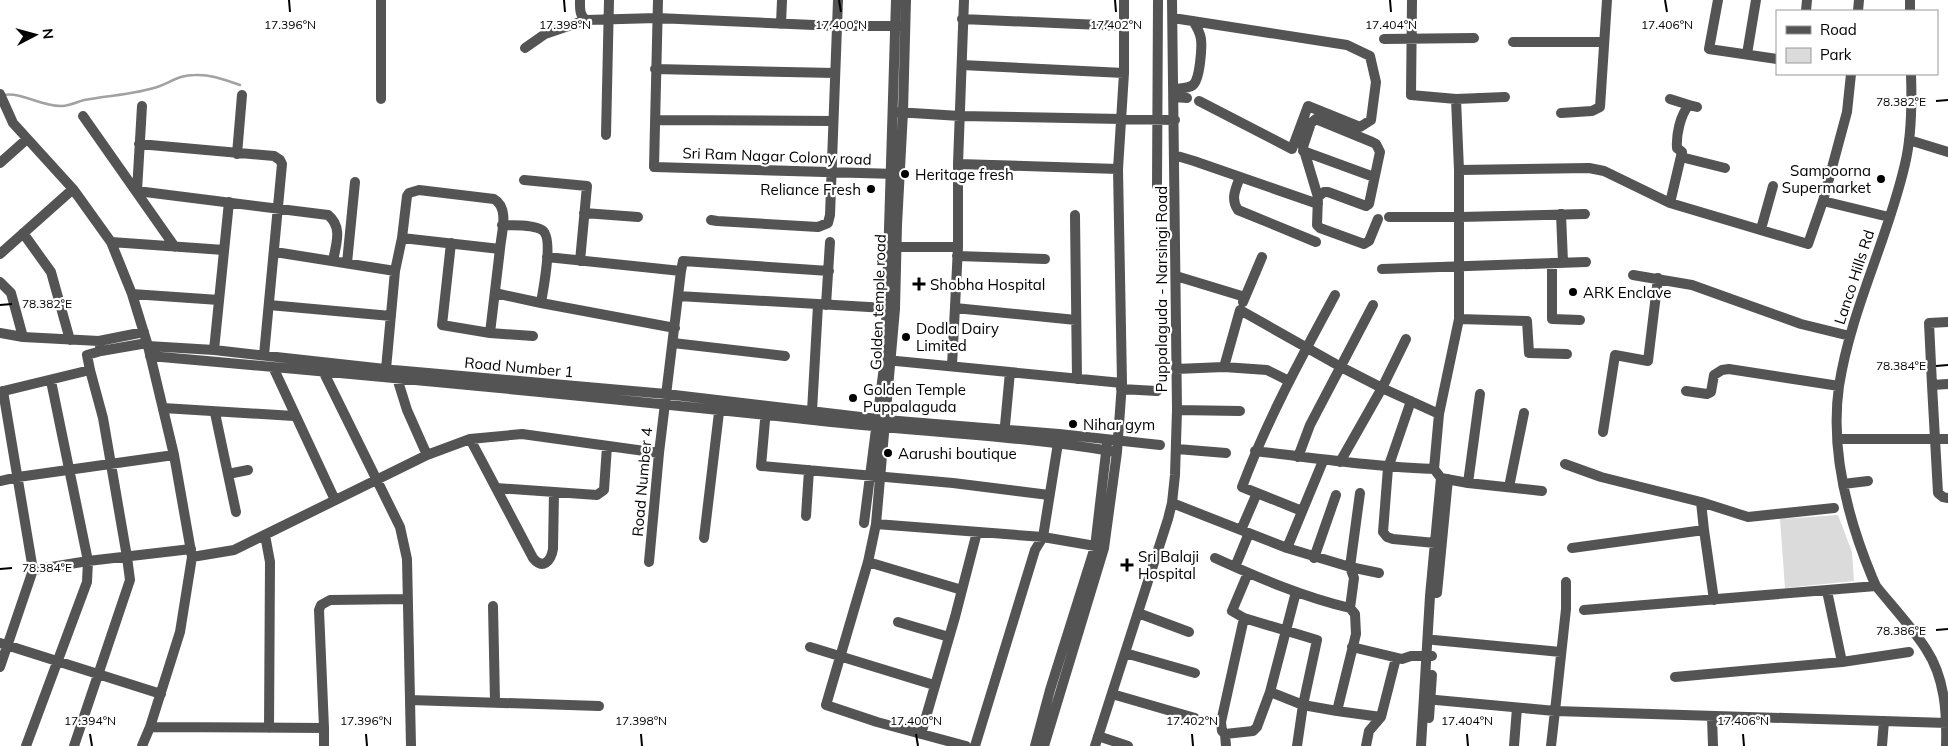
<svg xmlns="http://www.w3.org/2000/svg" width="1948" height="746" font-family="Mulish,sans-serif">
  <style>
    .green { fill: #dbdbdb }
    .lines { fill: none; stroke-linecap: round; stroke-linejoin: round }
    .stream { stroke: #a2a2a2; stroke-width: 2.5 }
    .minor { stroke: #545454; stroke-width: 10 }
    .ticks { fill: none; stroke: #000; stroke-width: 2 }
    .poi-dot { fill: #000; stroke: #fff; stroke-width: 2 }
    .labels { text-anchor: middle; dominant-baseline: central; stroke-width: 4.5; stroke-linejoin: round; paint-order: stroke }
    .street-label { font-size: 15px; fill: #000; stroke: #fff }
    .poi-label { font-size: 15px; fill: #000; stroke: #fff; text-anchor: start }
    .ticks-label { font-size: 12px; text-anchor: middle; fill: #000; stroke: #fff; stroke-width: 4.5; stroke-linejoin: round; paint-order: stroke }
  </style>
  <rect width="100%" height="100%" fill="#fff"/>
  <!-- green -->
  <path class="green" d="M 1838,515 L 1852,552 L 1854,581 L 1785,588 L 1780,519 Z"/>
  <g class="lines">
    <!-- stream -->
    <path class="stream" d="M 3,95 C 24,92 41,107 62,106 C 69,106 77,102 84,100 C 109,95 135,95 160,86 C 173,81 179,75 195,75 C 211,74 225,80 240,85"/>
    <!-- minor -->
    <path class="minor" d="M 580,0 C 580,8 579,15 586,20 L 657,18 L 837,26 L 900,26
      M 658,0 L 654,167 L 896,174
      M 906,0 L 903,112 L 897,225 L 895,309 L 876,524 L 868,562 L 826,705 L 877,722 L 966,746
      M 1412,0 L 1411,95 L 1456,99 L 1505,97
      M 1718,0 L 1709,49 L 1777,59
      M 1910,0 L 1910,11
      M 1806,11 L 1807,0
      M 1858,11 L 1859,0
      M 1173,18 L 1347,45 L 1370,56 L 1376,82 L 1371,120 L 1360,127 L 1308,106 L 1292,149 L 1199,101
      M 962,19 L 1123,26
      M 781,24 L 782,0
      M 1384,39 L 1474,38
      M 1513,42 L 1603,42
      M 525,48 L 545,34 L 586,20
      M 1747,54 L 1756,0
      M 962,65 L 1124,73
      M 655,69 L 835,73
      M 1911,74 C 1912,103 1912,135 1905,164 C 1888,239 1851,309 1839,386 C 1830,450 1848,519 1872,577 L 1876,586 C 1892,606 1912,627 1926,649 C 1945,678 1947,713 1946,746
      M 1174,89 C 1180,88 1188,89 1193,85 C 1200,79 1202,48 1201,39 C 1200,32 1197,27 1193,21
      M 0,94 L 13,123 L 73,189 L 111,242 L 132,294 L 148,346 L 174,455 L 192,557 L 180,632 L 150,727 L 142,746
      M 1174,97 L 1187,98
      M 381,99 L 381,0
      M 1456,99 L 1459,170 L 1459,319 L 1527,321 L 1529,353 L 1567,354
      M 1670,99 L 1689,105
      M 142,106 L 137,191 L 328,215 C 343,227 336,244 333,261
      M 896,112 L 960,116 L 1175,120
      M 1561,113 L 1592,111 L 1600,107 L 1607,0
      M 83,116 L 175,247
      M 655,120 L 833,121
      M 606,135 L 609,0
      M 1909,140 L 1948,152
      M 139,144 L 274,156 L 280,160 L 282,164 L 264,355
      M 1303,151 L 1374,177
      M 237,154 L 242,95
      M 1174,155 L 1194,161 L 1318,204
      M 1681,157 L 1725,168
      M 0,163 L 27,139
      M 958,164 L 1118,169
      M 1459,170 L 1589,168 L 1604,171 L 1670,203 L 1808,244 L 1823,201 L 1847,112 L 1851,74
      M 1240,177 C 1236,188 1230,199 1238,210 L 1316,242
      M 524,180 L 587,186 L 580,261
      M 1157,186 L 1158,0
      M 419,190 L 494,199 C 510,208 501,234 500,249 L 402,238 L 407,196 L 409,193 Z
      M 1318,197 L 1324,192 L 1328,192 L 1366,206 L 1369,204 L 1380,152 L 1376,144 L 1372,142 L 1316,119 L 1311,123 L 1303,147 L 1318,197 L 1317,225 L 1320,228 L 1364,244 L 1369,241 L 1378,219
      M 1823,201 L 1889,217
      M 1670,203 L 1682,152 L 1677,148 C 1676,136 1680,115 1689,105 L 1697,107
      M 584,213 L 638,217
      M 1561,214 L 1563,262
      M 1075,215 L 1077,379
      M 1389,217 L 1459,217 L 1585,214
      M 711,220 L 717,221 L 818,227 L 828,223 L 830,215 L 838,0
      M 1761,229 L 1773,186
      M 23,233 L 51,272 L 70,340
      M 111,242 L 224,250
      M 451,243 L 442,325 L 490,333 L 533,336
      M 897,247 L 958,247
      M 275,252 L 395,271 L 402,238
      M 0,254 L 73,189
      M 957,256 L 1045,259
      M 547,257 L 681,271 L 678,296
      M 347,263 L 355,182
      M 1552,263 L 1552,319 L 1580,320
      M 1382,269 L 1586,262
      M 681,271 L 683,261 L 829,271
      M 1633,275 L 1692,285 L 1801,324 L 1850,336
      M 1176,276 L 1245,297
      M 0,282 L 11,293 L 23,337 L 99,341 L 144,332
      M 495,293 L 541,303 C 543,290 554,237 542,230 C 532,224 514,226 502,225
      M 132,294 L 219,300
      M 1243,302 L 1262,257
      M 541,303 L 675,328
      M 269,305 L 391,316
      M 826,305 L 830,242
      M 955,308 L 1076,320
      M 1459,319 L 1439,414 L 1434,469 L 1441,478 L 1468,483 L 1542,491
      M 1948,322 L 1929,323 L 1932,385 L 1948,384
      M 0,333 L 23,337
      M 490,333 L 500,249
      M 673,343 L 785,356
      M 148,346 L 214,350 L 394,370 L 666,394 L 886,420 L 1059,434 L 1160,445
      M 214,350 L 229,202
      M 101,351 L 147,343
      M 150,356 C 377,376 604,397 831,422 C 926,432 1023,436 1117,452
      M 886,360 L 1122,383
      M 952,366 L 958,247 L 958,164 L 964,0
      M 273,367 L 335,500
      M 386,369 L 395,271
      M 1176,369 L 1224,367
      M 323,371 L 400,527 L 407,559 L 411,746
      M 397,378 L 407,410 L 427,455
      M 1289,381 L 1267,370 L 1224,367 L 1240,310 L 1341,367 L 1382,388 L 1439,414
      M 1932,385 L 1938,493 L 1943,497 L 1948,498
      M 1121,389 L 1157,391
      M 3,391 L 33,570
      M 1686,391 L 1707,394 L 1711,392 L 1714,375 L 1722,370 L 1729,369 L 1839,386
      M 0,392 L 90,370 L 87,355 L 101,351 L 99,341
      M 1411,401 L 1388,468 L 1383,532 L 1387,537 L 1393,539 L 1435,543
      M 163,408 L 294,416
      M 766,409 L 761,466 L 953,483 L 1049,495
      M 1177,410 L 1240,411
      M 812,411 L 818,305
      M 215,413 L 236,512
      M 1603,432 L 1615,355 L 1648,361 L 1658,278
      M 1004,436 L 1010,372
      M 470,439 L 533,558 C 543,570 551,561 553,549 L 554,492
      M 1838,439 L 1948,439
      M 1177,449 L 1226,453
      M 1255,451 C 1315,458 1374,467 1434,469
      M 1298,457 L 1310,425 L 1373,305
      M 1340,462 L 1382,388 L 1406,339
      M 1565,464 L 1601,477 L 1701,502 L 1704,530
      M 228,474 L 248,470
      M 0,481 L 18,477 L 174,455
      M 1468,483 L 1480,394
      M 1843,484 L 1868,481
      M 1509,487 L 1524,413
      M 496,488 L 597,495 L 604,490 L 607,446
      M 1360,493 L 1350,567 L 1379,573
      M 1701,502 L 1748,517 L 1834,508
      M 1172,503 L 1287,548 L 1350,567 L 1354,578 L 1350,608 C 1303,597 1259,578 1215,558
      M 1302,511 L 1242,487 C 1267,420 1301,358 1335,295
      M 806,516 L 809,470
      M 864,523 L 885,359 L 896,0
      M 876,524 L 1043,537 L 1101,547
      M 1241,530 L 1257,493
      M 265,535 L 270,562 L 269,728
      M 704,538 L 720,404
      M 1287,548 L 1323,461
      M 1572,548 L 1704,530 L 1714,600
      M 192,557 L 234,550 L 427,455 L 470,439 L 522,434 L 659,453
      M 1314,558 L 1336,495
      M 649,562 L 659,453 L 678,296 L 886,308
      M 868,562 L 962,590
      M 1235,567 L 1249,533
      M 1248,573 L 1232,611 L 1244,618 L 1317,640 L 1303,705 L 1297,746
      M 1827,591 L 1842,662
      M 1437,593 L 1448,479
      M 493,606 L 495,701
      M 1584,610 L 1876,586
      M 1138,613 L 1189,632
      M 898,622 L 949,637
      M 1434,640 L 1561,652
      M 0,643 L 161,694
      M 810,647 L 934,685
      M 1352,647 L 1402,659 L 1411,656 L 1432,656
      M 1125,653 L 1195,673
      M 0,667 L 33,570 L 88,561 L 191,549
      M 1675,677 L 1842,662 L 1909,652
      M 1270,692 L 1303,705 L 1337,711 L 1356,634 L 1355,614 L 1350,608
      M 1112,694 L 1195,718
      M 1425,699 L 1555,711 L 1566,609 L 1566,582
      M 410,700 L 599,706
      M 1337,711 L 1381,717
      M 1712,717 L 1713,746
      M 1429,718 L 1432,675
      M 150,727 L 324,728 L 319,610 L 321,605 L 330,600 L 408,599
      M 921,734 L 955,617 L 977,532
      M 1225,734 L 1253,731 L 1257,727 L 1270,692 L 1296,592
      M 1098,736 L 1128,746
      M 26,746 L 87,582 L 88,561 L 51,381
      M 74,746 L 130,580 L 127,557 L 103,418 L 90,370
      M 324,746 L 324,728
      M 975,746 L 1035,550 L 1043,537 L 1059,437
      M 1035,746 L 1050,690 L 1095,547 L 1107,444
      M 1044,746 L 1104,548 L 1117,452 L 1122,383 L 1118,169 L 1124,73 L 1124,0
      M 1095,746 L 1168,519 L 1172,503 L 1175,475 L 1177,410 L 1172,0
      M 1226,746 L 1225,734 L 1222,731 L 1221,722 L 1244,618
      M 1366,746 L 1369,731 L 1381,717 L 1396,658
      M 1421,746 L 1430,596 L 1441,478
      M 1514,746 L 1517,708
      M 1551,746 L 1555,711 L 1947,723
      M 1882,746 L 1884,721"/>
  </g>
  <!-- ticks -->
  <path class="ticks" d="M 289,0 L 290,12M 564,0 L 565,12M 839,0 L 841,12M 1115,0 L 1116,12M 1390,0 L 1391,12M 1665,0 L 1667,12M 1936,101 L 1948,100M 0,305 L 12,304M 1936,366 L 1948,365M 0,569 L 12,568M 1936,630 L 1948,629M 90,734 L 92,746M 366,734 L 367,746M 641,734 L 642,746M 916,734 L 918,746M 1192,734 L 1193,746M 1467,734 L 1468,746M 1743,734 L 1744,746"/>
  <!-- markers -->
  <g class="poi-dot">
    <circle cx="905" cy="174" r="5"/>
    <circle cx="1881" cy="179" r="5"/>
    <circle cx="871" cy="189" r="5"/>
    <path d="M916.5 276.5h5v5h5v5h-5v5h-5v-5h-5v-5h5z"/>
    <circle cx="1573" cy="292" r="5"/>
    <circle cx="906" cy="337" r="5"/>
    <circle cx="853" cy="398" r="5"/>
    <circle cx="1073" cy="424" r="5"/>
    <circle cx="888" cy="453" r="5"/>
    <path d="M1124.5 557.5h5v5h5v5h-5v5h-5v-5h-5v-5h5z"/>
  </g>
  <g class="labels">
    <!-- street labels -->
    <g class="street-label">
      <text transform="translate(777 156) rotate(2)">Sri Ram Nagar Colony road</text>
      <text transform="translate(1854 277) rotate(-72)">Lanco Hills Rd</text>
      <text transform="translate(1161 289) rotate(-90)">Puppalaguda - Narsingi Road</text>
      <text transform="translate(878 302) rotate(-88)">Golden temple road</text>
      <text transform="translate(519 367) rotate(5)">Road Number 1</text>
      <text transform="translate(642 482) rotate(-85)">Road Number 4</text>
    </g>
    <!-- poi labels -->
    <g class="poi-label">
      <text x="1871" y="170" text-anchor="end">Sampoorna<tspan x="1871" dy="17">Supermarket</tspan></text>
      <text x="915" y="174">Heritage fresh</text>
      <text x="861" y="189" text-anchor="end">Reliance Fresh</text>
      <text x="930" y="284">Shobha Hospital</text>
      <text x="1583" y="292">ARK Enclave</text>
      <text x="916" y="328">Dodla Dairy<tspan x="916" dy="17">Limited</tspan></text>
      <text x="863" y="389">Golden Temple<tspan x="863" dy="17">Puppalaguda</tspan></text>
      <text x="1083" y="424">Nihar gym</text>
      <text x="898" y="453">Aarushi boutique</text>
      <text x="1138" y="556">Sri Balaji<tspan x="1138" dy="17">Hospital</tspan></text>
    </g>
  </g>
  <g class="ticks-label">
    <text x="290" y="29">17.396°N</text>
    <text x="565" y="29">17.398°N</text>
    <text x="841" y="29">17.400°N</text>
    <text x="1116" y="29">17.402°N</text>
    <text x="1391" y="29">17.404°N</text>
    <text x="1667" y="29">17.406°N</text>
    <text x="1901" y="106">78.382°E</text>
    <text x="47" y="308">78.382°E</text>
    <text x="1901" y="370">78.384°E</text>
    <text x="47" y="572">78.384°E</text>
    <text x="1901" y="635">78.386°E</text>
    <text x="90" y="725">17.394°N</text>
    <text x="366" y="725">17.396°N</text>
    <text x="641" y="725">17.398°N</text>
    <text x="916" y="725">17.400°N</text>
    <text x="1192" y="725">17.402°N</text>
    <text x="1467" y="725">17.404°N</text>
    <text x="1743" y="725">17.406°N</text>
  </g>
  <!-- legend -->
  <rect x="1776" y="10" width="162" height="65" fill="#ffffff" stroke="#999999"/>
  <rect x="1786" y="26" width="25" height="8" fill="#545454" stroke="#999999"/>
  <text x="1820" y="35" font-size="15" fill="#000000">Road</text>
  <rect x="1786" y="48" width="25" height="15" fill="#dbdbdb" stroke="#999999"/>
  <text x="1820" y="60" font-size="15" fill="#000000">Park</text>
  <!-- north arrow -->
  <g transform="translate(35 35) rotate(84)" stroke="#ffffff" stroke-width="4" paint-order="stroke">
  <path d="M0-4L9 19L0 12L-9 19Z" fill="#000000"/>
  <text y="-8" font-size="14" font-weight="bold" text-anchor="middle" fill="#000000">N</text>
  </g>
</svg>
